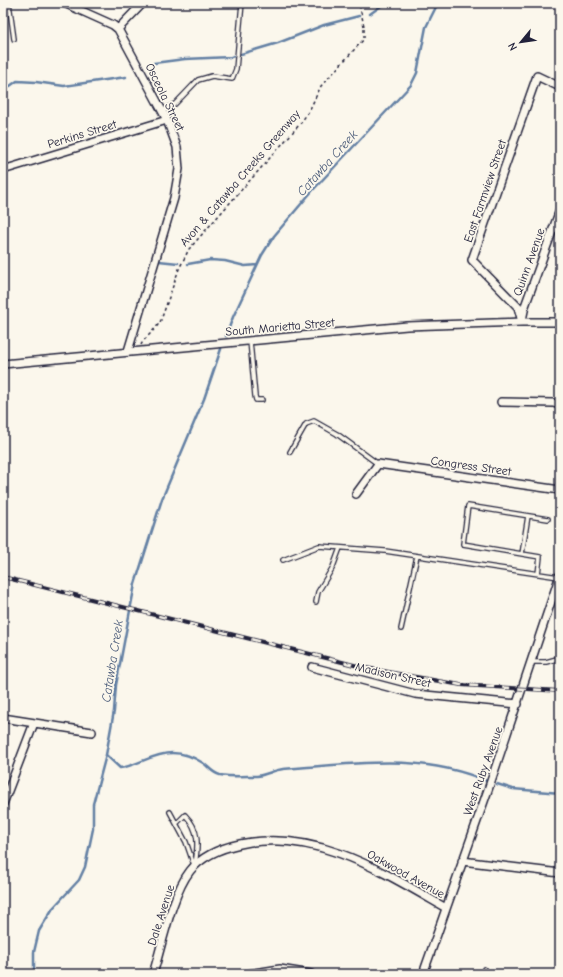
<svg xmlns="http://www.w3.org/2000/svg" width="563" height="977" font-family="'Comic Neue',sans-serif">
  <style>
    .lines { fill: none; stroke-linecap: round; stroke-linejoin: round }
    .stream { stroke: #6480a4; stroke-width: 2.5 }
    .service-casing { stroke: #22223b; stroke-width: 6 }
    .minor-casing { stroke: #22223b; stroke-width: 10 }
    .path { stroke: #22223b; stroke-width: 1.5; stroke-dasharray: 3 3; stroke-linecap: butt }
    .service { stroke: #fbf7ec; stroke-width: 3.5 }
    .minor { stroke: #fbf7ec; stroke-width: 7 }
    .rail-casing { stroke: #22223b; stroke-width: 4 }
    .rail { stroke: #fbf7ec; stroke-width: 2.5; stroke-dasharray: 8; stroke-linecap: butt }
    .labels { text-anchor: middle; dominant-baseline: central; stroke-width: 3.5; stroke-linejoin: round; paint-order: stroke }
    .street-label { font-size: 12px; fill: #22223b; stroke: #fbf7ec }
    .water-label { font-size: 13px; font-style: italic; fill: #485978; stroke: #fbf7ec }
  </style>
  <rect width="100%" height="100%" fill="#fbf7ec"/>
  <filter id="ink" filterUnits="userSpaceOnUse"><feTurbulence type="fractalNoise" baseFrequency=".025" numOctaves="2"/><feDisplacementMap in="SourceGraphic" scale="8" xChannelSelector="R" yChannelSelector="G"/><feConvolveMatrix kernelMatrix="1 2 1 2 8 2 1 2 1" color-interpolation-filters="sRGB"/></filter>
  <g filter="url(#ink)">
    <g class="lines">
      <!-- stream -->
      <path class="stream" d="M 370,14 L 385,3
        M 154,63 L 185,59 L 231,57 L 278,43 L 324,25 L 359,16
        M 3,91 L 17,81 L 36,82 L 64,86 L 126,77
        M 159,261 L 178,263
        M 188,264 L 210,260 L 225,261 L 245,266 L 257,265
        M 226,336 L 233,317 L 262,255 L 274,236 L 313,190 L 411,85 L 417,73 L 426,27 L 438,3
        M 106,755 L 120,768 C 137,766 153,753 172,753 C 182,753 194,757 203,763 C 209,767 212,773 220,775 C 231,777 245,776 257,776 C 266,775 274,770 283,769 C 354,764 421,752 489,782
        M 497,784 L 513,789 L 560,793
        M 34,974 L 34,952 L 39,931 L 53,908 L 79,880 L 85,867 L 93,829 L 93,804 L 106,755 L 114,711 L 116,685 L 135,584 L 162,499 L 204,399 L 221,349"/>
      <defs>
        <path id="service" d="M 9,3 L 14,39
          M 162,111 L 175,104 L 198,80 L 212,76 L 232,79 L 236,69 L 242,3
          M 250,341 L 255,396 L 256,400 L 262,400
          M 290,452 L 306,424 L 314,421 L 337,434 L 378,464
          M 522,554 L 528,516
          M 283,560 L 319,546 L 385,551 L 559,577
          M 538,574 L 540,557 L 463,544 L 468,506 L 548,519
          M 316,602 L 318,592 L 333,567 L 340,548
          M 401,629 L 417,556
          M 532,662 L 546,662 L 560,658
          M 170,812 L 186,842 L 194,865
          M 177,823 L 185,815 C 200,830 198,846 195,865
          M 483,974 L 484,969"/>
        <path id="minor" d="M 64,3 L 113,25 L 118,29 L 167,120 L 177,147 L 179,169 L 174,198 L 128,351
          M 118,29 L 143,3
          M 3,170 L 167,120
          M 522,320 L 525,306 L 560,210
          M 522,322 L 518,307 L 472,260 L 537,76 L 560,87
          M 3,364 L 407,326 L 522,322 L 560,322
          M 501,402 L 553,403 L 560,405
          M 356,494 L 378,464 L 560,490
          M 312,667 L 415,694 L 518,704
          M 3,718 L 92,732
          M 3,804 L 34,723
          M 462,861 L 560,873
          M 153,974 C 162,945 172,894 190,871 C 202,856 221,848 240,844 C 316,828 383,872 446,908
          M 248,974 L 280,969 L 311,974
          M 423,974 L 489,787 L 560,575"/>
      </defs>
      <!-- service casing -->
      <use href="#service" class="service-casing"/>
      <!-- minor casing -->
      <use href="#minor" class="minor-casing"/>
      <!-- path -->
      <path class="path" d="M 141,345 C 144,338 156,330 161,320 L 179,269 L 189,249 L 300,124 L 309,111 L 321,86 L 364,39 L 364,26 L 359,3"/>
      <!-- service -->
      <use href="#service" class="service"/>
      <!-- minor -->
      <use href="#minor" class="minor"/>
      <defs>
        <path id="rail" d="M 3,577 L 366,668 L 461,685 L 560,691"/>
      </defs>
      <!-- rail casing -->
      <use href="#rail" class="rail-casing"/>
      <!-- rail -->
      <use href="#rail" class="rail"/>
    </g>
  </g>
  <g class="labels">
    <!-- street labels -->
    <g class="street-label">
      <text transform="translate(165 97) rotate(64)">Osceola Street</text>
      <text transform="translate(82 134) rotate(-17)">Perkins Street</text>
      <text transform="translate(240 178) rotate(-49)">Avon &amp; Catawba Creeks Greenway</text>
      <text transform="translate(485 191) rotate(-71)">East Farmview Street</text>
      <text transform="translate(529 262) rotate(-70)">Quinn Avenue</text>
      <text transform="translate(280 327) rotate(-5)">South Marietta Street</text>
      <text transform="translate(471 466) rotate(8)">Congress Street</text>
      <text transform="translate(393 675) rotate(13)">Madison Street</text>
      <text transform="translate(483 771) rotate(-70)">West Ruby Avenue</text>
      <text transform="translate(406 874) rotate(29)">Oakwood Avenue</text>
      <text transform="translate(161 915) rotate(-72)">Dale Avenue</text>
    </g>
    <!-- water labels -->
    <g class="water-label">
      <text transform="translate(327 163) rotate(-48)">Catawba Creek</text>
      <text transform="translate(112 661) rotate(-81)">Catawba Creek</text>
    </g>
  </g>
  <!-- margin -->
  <rect width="563" height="977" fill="none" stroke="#fbf7ec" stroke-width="16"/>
  <rect x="8" y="8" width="547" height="961" fill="none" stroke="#22223b" stroke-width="1.5" filter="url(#ink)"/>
  <!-- north arrow -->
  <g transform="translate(521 42) rotate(241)" stroke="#fbf7ec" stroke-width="3" paint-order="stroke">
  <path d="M0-3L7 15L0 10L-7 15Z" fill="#22223b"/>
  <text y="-6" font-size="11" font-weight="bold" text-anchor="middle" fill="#22223b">N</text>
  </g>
</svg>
